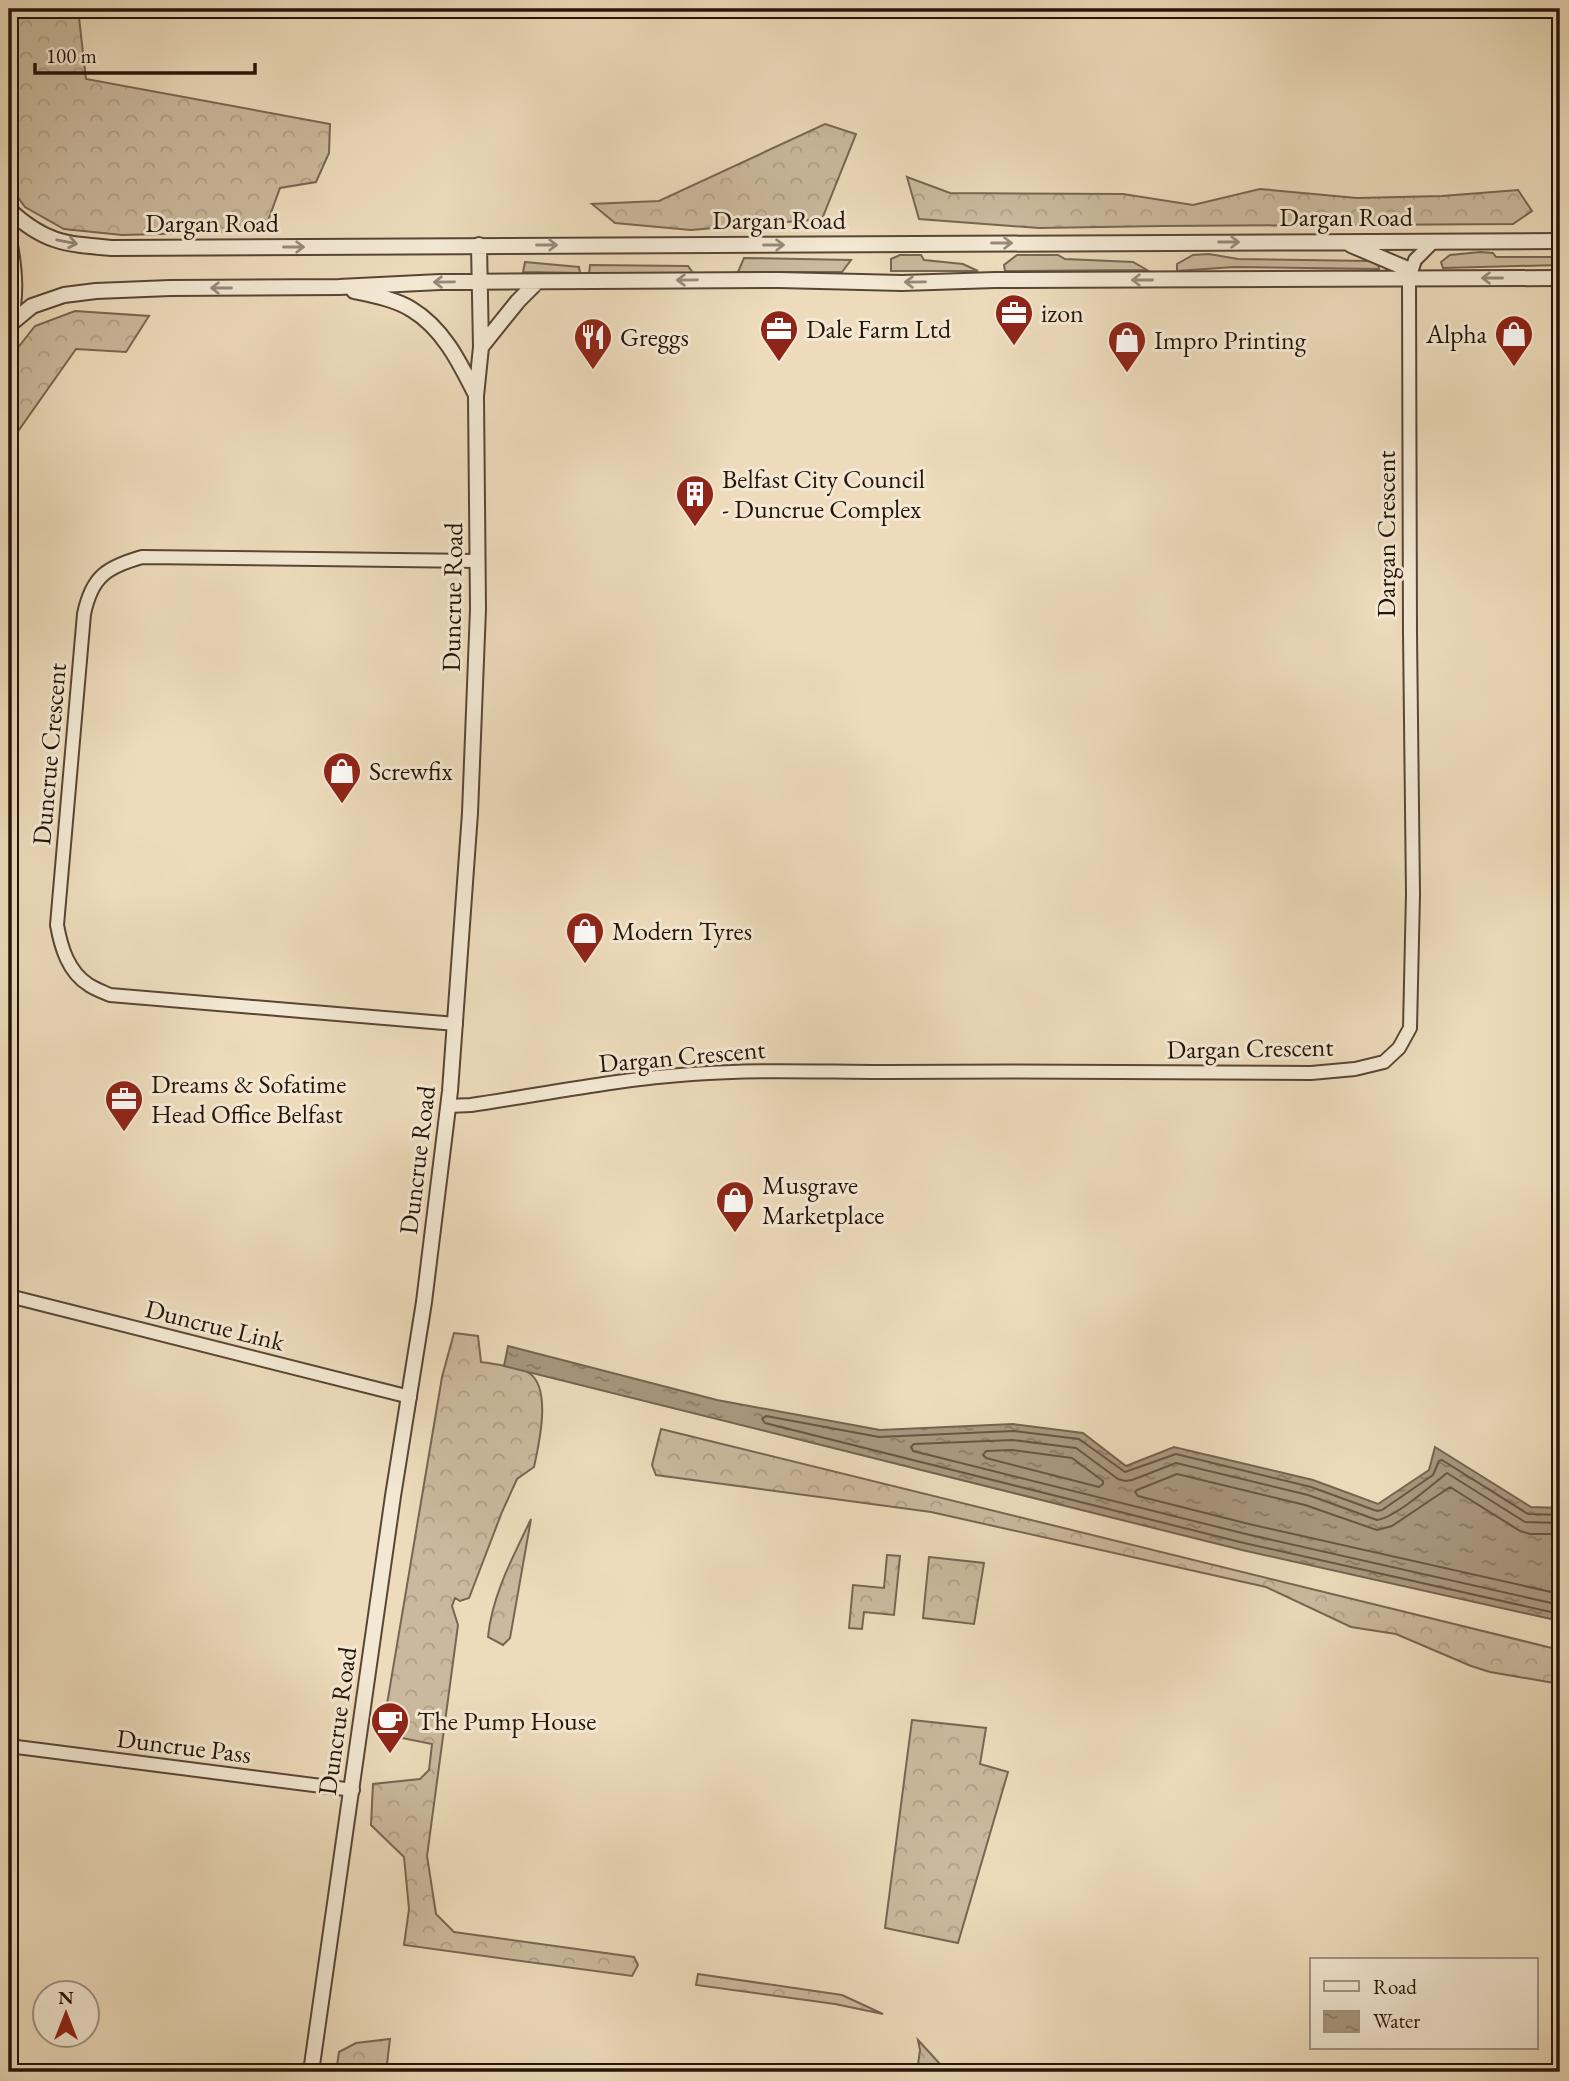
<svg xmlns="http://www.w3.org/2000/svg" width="1569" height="2081" font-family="'EB Garamond',serif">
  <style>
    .grass { fill: #cbb99d; stroke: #786652; stroke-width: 2 }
    .forest { fill: url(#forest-crowns); stroke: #786652; stroke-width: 2 }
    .water { fill: url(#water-ripples); stroke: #75634f; stroke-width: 2 }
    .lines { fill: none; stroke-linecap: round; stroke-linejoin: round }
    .shore { stroke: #685643; stroke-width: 2 }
    .minor-casing { stroke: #584635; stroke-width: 16 }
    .tertiary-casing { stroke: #584635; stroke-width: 18 }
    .minor { stroke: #f3e8d3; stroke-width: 12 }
    .tertiary { stroke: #f3e8d3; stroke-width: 14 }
    .oneway { stroke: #978978 }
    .labels { text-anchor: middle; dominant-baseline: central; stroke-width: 6; stroke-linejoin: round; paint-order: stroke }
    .street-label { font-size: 26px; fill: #261408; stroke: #f3e8d3 }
    .poi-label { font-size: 26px; fill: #261408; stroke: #f3e8d3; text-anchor: start }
  </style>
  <defs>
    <pattern id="forest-crowns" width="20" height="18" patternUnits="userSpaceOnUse" patternTransform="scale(1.75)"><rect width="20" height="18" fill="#cbb99d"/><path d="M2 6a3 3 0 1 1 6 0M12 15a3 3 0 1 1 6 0" fill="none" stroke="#ae9e86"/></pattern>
    <pattern id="water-ripples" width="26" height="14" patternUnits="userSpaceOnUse" patternTransform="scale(1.75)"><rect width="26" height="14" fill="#a9977e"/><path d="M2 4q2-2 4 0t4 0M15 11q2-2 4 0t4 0" fill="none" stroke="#897a65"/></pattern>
  </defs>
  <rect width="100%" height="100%" fill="#eddbbb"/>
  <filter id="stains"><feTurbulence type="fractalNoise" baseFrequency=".00286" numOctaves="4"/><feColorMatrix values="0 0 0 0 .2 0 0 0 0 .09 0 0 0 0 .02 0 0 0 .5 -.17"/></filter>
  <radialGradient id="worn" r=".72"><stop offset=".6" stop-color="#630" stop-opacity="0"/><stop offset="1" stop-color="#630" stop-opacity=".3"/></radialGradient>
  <!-- grass -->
  <path class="grass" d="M 1480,252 L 1493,253 L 1496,257 L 1560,257 L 1560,265 L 1443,268 L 1441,262 L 1450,255 Z
    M 1209,254 L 1238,259 L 1371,261 L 1378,262 L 1379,269 L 1234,267 L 1177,271 L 1177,264 L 1193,255 Z
    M 900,255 L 921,255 L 924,260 L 963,264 L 978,271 L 891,271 L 891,259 Z
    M 1017,255 L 1058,255 L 1065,259 L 1133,262 L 1147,270 L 1005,271 L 1004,265 Z
    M 744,258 L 851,260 L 842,272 L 738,272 Z
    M 525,262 L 579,267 L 580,273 L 523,272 Z
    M 590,265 L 688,266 L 693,273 L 589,274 Z"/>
  <!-- forest -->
  <path class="forest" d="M 9,9 L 78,9 L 86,79 L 330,124 L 329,153 L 316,182 L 280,188 L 265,229 L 201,233 L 122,235 L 64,229 L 25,207 L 9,185 Z
    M 825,124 L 856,134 L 822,219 L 691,230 L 615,223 L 592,204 L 659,201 Z
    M 907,177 L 950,193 L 1123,194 L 1193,205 L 1260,189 L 1357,198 L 1442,196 L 1518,190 L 1532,211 L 1513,224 L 1162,226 L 1039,228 L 919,219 Z
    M 75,311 L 149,316 L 126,352 L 76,349 L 9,444 L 9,359 L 35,326 Z
    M 454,1333 L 478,1336 L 481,1362 C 493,1364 518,1366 529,1373 C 552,1388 539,1444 534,1467 L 517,1479 L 502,1512 L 469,1598 L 460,1601 L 455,1598 L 452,1606 L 458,1625 L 427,1856 L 436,1914 L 454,1932 L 634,1957 L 638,1965 L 632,1976 L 404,1945 L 409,1909 L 404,1857 L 371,1825 L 373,1784 L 420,1779 L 429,1770 L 432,1744 L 382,1734 L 442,1377 Z
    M 661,1429 L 1560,1650 L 1560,1684 L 1490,1672 L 1471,1666 L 1396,1634 L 1351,1627 L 1266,1587 L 931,1512 L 656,1475 L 652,1465 Z
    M 531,1519 L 510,1638 L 503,1645 L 488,1637 C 492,1595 513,1557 531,1519 Z
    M 887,1555 L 900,1556 L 894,1615 L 864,1612 L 862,1629 L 849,1628 L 853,1585 L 884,1588 Z
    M 929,1557 L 984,1563 L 974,1624 L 923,1618 Z
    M 912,1720 L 986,1728 L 980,1764 L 1008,1772 L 958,1943 L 885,1928 Z
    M 698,1974 L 842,1995 L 883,2014 L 835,2004 L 696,1985 Z
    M 390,2039 L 386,2072 L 336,2072 L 339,2052 L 356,2043 Z
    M 918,2040 L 940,2064 L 941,2072 L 917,2072 L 920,2050 Z"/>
  <!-- water -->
  <path class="water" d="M 508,1346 L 717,1400 L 880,1430 L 1013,1424 L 1083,1433 L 1126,1466 L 1174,1447 L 1313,1480 L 1378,1504 L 1429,1470 L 1435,1447 L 1531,1507 L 1560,1508 L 1560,1621 L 1242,1550 L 504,1366 Z"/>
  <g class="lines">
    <!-- shore -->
    <path class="shore" d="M 1012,1450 L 1072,1458 L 1103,1481 L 1103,1484 L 1099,1487 L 986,1458 L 983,1455 L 986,1451 Z
      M 1560,1515 L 1528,1514 L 1442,1460 L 1439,1461 L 1433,1475 L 1382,1510 L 1377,1511 L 1311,1487 L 1176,1454 L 1125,1472 L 1079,1439 L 1013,1431 L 879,1437 L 766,1416 L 762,1419 L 765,1423 L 1244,1543 L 1560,1614
      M 1560,1523 L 1525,1522 L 1447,1473 C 1432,1485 1396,1517 1377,1520 L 1308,1495 L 1176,1463 L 1132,1480 L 1125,1481 L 1118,1479 L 1076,1448 L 1013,1440 L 914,1444 L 911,1447 L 913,1451 L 1246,1534 L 1560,1605
      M 1560,1534 L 1530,1534 L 1520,1531 L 1450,1487 L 1392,1526 L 1377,1530 L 1305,1505 L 1177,1474 L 1137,1490 L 1135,1492 L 1138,1496 L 1249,1524 L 1560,1594"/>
    <defs>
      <path id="minor" d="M 456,1024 L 110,995 C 103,992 95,989 89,985 C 68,972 61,947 57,925 L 84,614 C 92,576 107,567 142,557 L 478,561
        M 448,1106 L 471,1105 C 545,1094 618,1079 692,1074 C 757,1069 822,1072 888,1072 C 1029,1071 1170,1072 1311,1073 L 1355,1069 L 1384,1062 L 1399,1048 L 1410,1028 L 1413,894 L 1410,633 L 1409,279 L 1415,260 L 1433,242
        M 9,1296 L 410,1397
        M 9,1746 L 353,1790"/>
      <path id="tertiary" d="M 9,210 C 45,243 65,244 112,248 L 1560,241
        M 9,240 C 15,270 17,297 9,326
        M 1351,245 L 1410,270
        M 354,291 C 373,295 395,299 411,309 C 443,328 460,363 476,395
        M 9,325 L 32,306 L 64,295 L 96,291 L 170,288 L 339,287 L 440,282 L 779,280 L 902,283 L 995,280 L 1560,278
        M 481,347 L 518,301 L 537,282
        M 311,2072 L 393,1496 L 424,1302 L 450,1091 L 470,813 L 478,609 L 476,396 L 481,347 L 479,245"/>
    </defs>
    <!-- minor casing -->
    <use href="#minor" class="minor-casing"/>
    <!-- tertiary casing -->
    <use href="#tertiary" class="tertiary-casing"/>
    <!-- minor -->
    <use href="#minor" class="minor"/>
    <!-- tertiary -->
    <use href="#tertiary" class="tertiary"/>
  </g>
  <!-- one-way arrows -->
  <defs><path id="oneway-shaft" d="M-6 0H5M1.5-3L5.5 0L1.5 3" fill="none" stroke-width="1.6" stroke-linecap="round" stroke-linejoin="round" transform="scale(1.75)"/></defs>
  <g class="oneway">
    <use href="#oneway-shaft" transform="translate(67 242) rotate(11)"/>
    <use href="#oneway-shaft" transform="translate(1229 242)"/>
    <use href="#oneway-shaft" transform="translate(1002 243)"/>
    <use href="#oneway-shaft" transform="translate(547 245)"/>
    <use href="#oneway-shaft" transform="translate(774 245)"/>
    <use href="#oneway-shaft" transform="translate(294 247)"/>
    <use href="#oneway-shaft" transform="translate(1492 278) rotate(180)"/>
    <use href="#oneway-shaft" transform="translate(687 280) rotate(179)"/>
    <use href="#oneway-shaft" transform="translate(1142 280) rotate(180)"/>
    <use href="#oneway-shaft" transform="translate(444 282) rotate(179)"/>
    <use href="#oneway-shaft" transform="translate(915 282) rotate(179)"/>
    <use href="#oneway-shaft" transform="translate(221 288) rotate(180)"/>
  </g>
  <!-- icons -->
  <defs>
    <symbol id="office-pin" viewBox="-11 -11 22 30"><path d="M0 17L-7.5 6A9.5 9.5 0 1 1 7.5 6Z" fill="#8f2418" stroke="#f3e8d3"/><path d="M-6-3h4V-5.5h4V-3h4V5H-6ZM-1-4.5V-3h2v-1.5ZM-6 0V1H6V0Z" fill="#fff"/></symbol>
    <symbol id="shop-pin" viewBox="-11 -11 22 30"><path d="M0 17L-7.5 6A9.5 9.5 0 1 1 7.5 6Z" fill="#8f2418" stroke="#f3e8d3"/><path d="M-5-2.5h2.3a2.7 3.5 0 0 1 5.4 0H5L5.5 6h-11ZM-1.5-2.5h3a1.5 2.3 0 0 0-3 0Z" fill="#fff"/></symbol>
    <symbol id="restaurant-pin" viewBox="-11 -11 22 30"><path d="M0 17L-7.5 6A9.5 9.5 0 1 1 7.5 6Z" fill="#8f2418" stroke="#f3e8d3"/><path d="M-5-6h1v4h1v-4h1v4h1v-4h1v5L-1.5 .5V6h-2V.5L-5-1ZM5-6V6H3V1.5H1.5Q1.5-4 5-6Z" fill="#fff"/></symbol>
    <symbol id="building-pin" viewBox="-11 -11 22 30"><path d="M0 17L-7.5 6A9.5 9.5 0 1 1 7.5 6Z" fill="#8f2418" stroke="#f3e8d3"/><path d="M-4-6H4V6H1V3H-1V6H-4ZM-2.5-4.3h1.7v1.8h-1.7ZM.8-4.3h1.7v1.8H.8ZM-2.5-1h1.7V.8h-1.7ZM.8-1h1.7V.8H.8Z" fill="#fff"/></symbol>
    <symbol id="cafe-pin" viewBox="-11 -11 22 30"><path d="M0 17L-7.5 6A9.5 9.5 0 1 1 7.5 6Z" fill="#8f2418" stroke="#f3e8d3"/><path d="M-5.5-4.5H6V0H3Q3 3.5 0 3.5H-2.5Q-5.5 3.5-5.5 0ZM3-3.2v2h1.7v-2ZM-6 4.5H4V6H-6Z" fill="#fff"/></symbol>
  </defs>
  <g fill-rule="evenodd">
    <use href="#office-pin" x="992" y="291" width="44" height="60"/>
    <use href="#office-pin" x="757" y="307" width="44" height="60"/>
    <use href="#shop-pin" x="1492" y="312" width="44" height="60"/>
    <use href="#restaurant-pin" x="571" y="315" width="44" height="60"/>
    <use href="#shop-pin" x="1105" y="318" width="44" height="60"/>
    <use href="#building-pin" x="673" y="472" width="44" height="60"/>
    <use href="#shop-pin" x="320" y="749" width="44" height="60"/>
    <use href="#shop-pin" x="563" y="909" width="44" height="60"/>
    <use href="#office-pin" x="102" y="1077" width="44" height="60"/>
    <use href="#shop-pin" x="713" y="1178" width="44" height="60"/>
    <use href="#cafe-pin" x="368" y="1699" width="44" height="60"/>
  </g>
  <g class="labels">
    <!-- street labels -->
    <g class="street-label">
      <text x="1346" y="217">Dargan Road</text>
      <text x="779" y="220">Dargan Road</text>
      <text x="212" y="223">Dargan Road</text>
      <text transform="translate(1386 534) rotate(-90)">Dargan Crescent</text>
      <text transform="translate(452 597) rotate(-89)">Duncrue Road</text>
      <text transform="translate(49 754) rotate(-85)">Duncrue Crescent</text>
      <text transform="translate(1250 1048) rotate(-1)">Dargan Crescent</text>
      <text transform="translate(682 1056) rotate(-5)">Dargan Crescent</text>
      <text transform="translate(417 1160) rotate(-83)">Duncrue Road</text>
      <text transform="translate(215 1325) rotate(14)">Duncrue Link</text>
      <text transform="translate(337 1721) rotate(-82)">Duncrue Road</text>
      <text transform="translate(184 1746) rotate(7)">Duncrue Pass</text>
    </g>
    <!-- poi labels -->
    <g class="poi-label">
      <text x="1041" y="313">izon</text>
      <text x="806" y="329">Dale Farm Ltd</text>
      <text x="1487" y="334" text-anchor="end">Alpha</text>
      <text x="620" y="337">Greggs</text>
      <text x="1154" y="340">Impro Printing</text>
      <text x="722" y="479">Belfast City Council<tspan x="722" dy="30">- Duncrue Complex</tspan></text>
      <text x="369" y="771">Screwfix</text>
      <text x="612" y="931">Modern Tyres</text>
      <text x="151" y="1084">Dreams &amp; Sofatime<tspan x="151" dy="30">Head Office Belfast</tspan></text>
      <text x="762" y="1185">Musgrave<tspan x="762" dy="30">Marketplace</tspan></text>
      <text x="417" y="1721">The Pump House</text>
    </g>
  </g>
  <!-- margin -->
  <rect width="1569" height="2081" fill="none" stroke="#eddbbb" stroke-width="35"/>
  <rect x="10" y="10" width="1548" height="2060" fill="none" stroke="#261408" stroke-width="3.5"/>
  <rect x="18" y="18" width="1534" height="2046" fill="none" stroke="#261408" stroke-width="2"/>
  <!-- legend -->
  <rect x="1310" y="1958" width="228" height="91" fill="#f3e8d3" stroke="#a19382" stroke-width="2"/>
  <rect x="1324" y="1981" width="35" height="10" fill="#f3e8d3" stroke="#a19382" stroke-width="2"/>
  <text x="1373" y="1994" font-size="21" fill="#261408">Road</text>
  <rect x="1324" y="2011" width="35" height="21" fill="url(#water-ripples)" stroke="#a19382" stroke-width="2"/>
  <text x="1373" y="2028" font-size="21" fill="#261408">Water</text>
  <!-- north arrow -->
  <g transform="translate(66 2014)"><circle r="33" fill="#f3e8d3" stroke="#a19382" stroke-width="2"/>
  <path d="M0-5L12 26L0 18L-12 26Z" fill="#8f2418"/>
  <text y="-10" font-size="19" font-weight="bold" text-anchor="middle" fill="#261408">N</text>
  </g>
  <!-- scale -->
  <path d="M35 63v10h220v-10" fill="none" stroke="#261408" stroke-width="3.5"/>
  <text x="46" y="63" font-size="21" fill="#261408" stroke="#f3e8d3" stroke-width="5" paint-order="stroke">100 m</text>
  <rect width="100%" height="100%" filter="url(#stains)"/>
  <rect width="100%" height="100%" fill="url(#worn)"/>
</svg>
